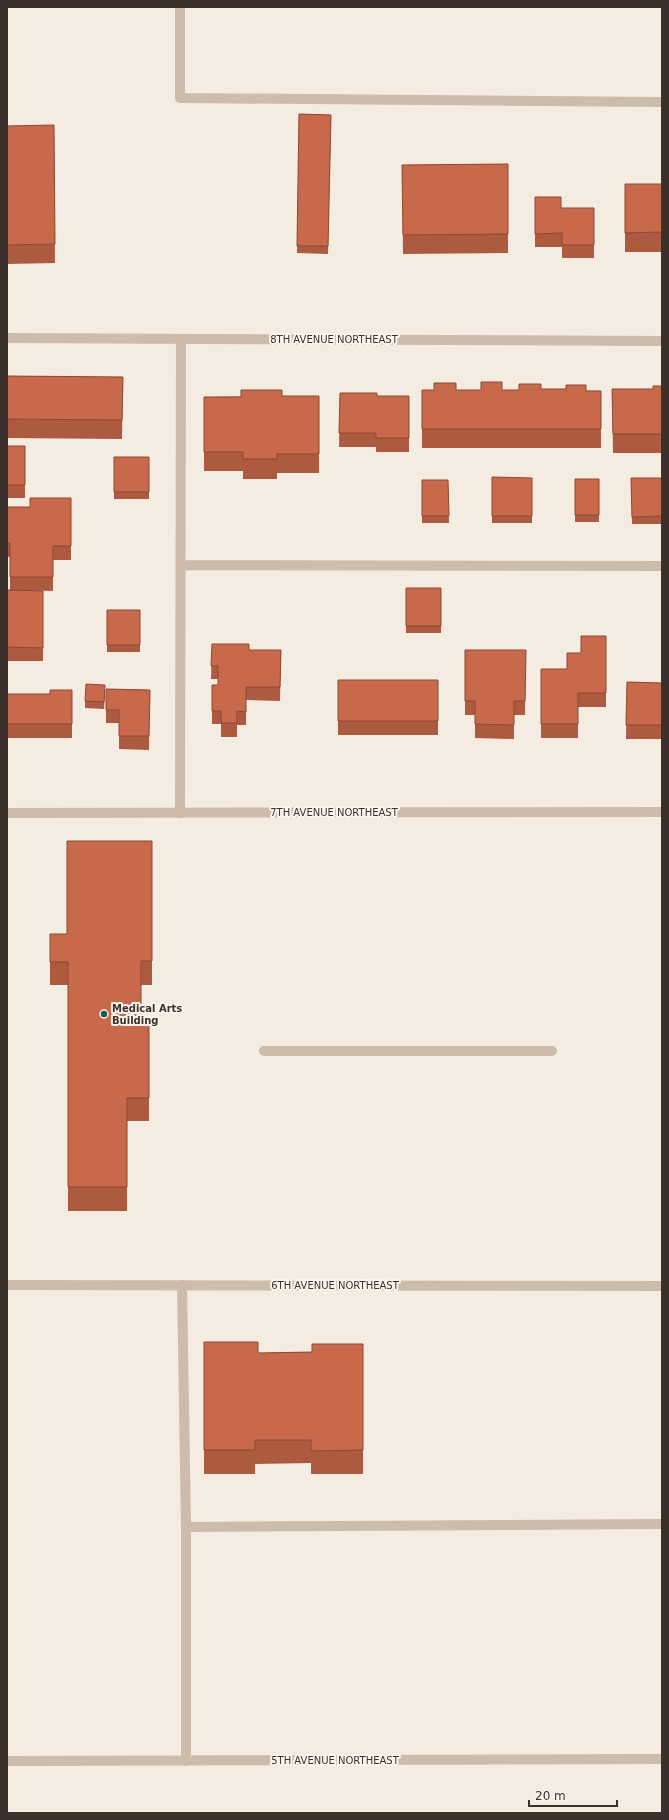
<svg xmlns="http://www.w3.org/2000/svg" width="669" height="1820" font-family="'DejaVu Sans',sans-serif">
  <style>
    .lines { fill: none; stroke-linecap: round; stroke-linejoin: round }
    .lane { stroke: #cdbbac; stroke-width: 10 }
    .street { stroke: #cdbbac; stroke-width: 10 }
    .wall { fill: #ac5a40 }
    .building { fill: #c8694b; stroke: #8c4a34 }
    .poi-dot { fill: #1f5a5e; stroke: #fbf5ee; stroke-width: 1.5 }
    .labels { text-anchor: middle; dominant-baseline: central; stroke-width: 4; stroke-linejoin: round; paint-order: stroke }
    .street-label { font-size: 10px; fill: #3b302b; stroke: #fbf5ee }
    .poi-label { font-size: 10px; font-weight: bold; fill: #3b302b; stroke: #fbf5ee; text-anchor: start }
  </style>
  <rect width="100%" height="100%" fill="#f4ebe1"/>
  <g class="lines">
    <!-- lane -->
    <path class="lane" d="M 180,7 L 180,98 L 662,102
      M 181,565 L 662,566
      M 180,813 L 181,339
      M 264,1051 L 552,1051
      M 182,1285 L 186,1527 L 186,1761
      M 186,1527 L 662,1524"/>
    <!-- street -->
    <path class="street" d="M 7,338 L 662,341
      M 7,813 L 662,812
      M 7,1285 L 662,1286
      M 7,1761 L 662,1759"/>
  </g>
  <!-- wall -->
  <path class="wall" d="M 299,114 L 331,115 L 328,254 L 297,253 Z
    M 54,125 L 55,263 L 7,264 L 7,126 Z
    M 508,164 L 508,253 L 403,254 L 402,165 Z
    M 625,184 L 662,184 L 662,252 L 625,252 Z
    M 535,197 L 561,208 L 594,208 L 594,258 L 562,258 L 562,247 L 535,247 Z
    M 7,376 L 123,377 L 122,439 L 7,438 Z
    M 662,386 L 662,453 L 613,453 L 612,389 L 653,389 Z
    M 541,389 L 601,391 L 601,448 L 422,448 L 422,390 L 519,390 Z
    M 340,393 L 377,396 L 409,396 L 409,452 L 376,452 L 376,447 L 339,447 Z
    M 282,396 L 319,396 L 319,473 L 277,473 L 277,479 L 243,479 L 243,471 L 204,471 L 204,397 Z
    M 7,446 L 25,446 L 25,498 L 7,498 Z
    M 114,457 L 149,457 L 149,499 L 114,499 Z
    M 492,477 L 532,478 L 532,523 L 492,523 Z
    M 631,478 L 662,478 L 662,524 L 632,524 Z
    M 575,479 L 599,479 L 599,522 L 575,522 Z
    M 422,480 L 448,480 L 449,523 L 422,523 Z
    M 71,498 L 71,560 L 53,560 L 53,591 L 10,590 L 10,557 L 7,557 L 7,507 L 30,507 Z
    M 406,588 L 441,588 L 441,633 L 406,633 Z
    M 7,590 L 43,591 L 43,661 L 7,661 Z
    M 107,610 L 140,610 L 140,652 L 107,652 Z
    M 606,636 L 606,707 L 578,707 L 578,738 L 541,738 L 541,669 L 567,669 L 581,653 Z
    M 212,644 L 249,650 L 281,650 L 280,701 L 246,700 L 246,725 L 237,725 L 237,737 L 221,737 L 221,724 L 212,724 L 212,685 L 218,685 L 218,679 L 211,679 Z
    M 465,650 L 526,650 L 525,715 L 514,715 L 514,739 L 475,738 L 475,715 L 465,715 Z
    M 338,680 L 438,680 L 438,735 L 338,735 Z
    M 627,682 L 662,683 L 662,739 L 626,739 Z
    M 106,689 L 150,690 L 149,750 L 119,749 L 119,723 L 106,723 Z
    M 72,690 L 72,738 L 7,738 L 7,694 L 50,694 Z
    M 105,693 L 104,709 L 85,708 L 85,701 Z
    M 152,841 L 152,985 L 141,985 L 141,1020 L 149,1020 L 149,1121 L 127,1121 L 127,1211 L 68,1211 L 68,985 L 50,985 L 50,934 L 67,934 Z
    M 204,1342 L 258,1353 L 312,1352 L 363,1344 L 363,1474 L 311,1474 L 311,1463 L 255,1464 L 255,1474 L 204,1474 Z"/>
  <!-- building -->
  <path class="building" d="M 299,114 L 331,115 L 328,246 L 297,246 Z
    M 54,125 L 55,244 L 7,245 L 7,126 Z
    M 508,164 L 508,234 L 403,235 L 402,165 Z
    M 625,184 L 662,184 L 662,232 L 625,233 Z
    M 535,197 L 561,197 L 561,208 L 594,208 L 594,245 L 562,245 L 562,233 L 535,234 Z
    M 7,376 L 123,377 L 122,420 L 7,419 Z
    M 481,382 L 502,382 L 502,390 L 519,390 L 519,384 L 541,384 L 541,389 L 566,389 L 566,385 L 586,385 L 586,391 L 601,391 L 601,429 L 422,429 L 422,390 L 434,390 L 434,383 L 456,383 L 456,390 L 481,390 Z
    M 653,386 L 662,386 L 662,434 L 613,434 L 612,389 L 653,389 Z
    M 241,390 L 282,390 L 282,396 L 319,396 L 319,454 L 277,454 L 277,459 L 243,459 L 243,452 L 204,452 L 204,397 L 241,397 Z
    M 340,393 L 377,393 L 377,396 L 409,396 L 409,438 L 376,438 L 376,433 L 339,433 Z
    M 7,446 L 25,446 L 25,485 L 7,485 Z
    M 114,457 L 149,457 L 149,492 L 114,492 Z
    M 492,477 L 532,478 L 532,516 L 492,516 Z
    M 631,478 L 662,478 L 662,516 L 632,517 Z
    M 575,479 L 599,479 L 599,515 L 575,515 Z
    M 422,480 L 448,480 L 449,516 L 422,516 Z
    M 30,498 L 71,498 L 71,546 L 53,546 L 53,577 L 10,577 L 10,543 L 7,543 L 7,507 L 30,507 Z
    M 406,588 L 441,588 L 441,626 L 406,626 Z
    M 7,590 L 43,591 L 43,648 L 7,647 Z
    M 107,610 L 140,610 L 140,645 L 107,645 Z
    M 581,636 L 606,636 L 606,693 L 578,693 L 578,724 L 541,724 L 541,669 L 567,669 L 567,653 L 581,653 Z
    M 212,644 L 249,644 L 249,650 L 281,650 L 280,687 L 246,687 L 246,712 L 237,711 L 237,723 L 221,723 L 221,711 L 212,711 L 212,685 L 218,685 L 218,666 L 211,666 Z
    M 465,650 L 526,650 L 525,701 L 514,701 L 514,725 L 475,724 L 475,701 L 465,701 Z
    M 338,680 L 438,680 L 438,721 L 338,721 Z
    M 627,682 L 662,683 L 662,725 L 626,725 Z
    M 86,684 L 105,685 L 104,702 L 85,701 Z
    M 106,689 L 150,690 L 149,736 L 119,736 L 119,710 L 106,710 Z
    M 50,690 L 72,690 L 72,724 L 7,724 L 7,694 L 50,694 Z
    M 67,841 L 152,841 L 152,961 L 141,961 L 141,1020 L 149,1020 L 149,1098 L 127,1098 L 127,1187 L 68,1187 L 68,962 L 50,962 L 50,934 L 67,934 Z
    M 204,1342 L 258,1342 L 258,1353 L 312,1352 L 312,1344 L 363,1344 L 363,1450 L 311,1451 L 311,1440 L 255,1440 L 255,1450 L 204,1450 Z"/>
  <!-- markers -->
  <circle class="poi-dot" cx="104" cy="1014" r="4"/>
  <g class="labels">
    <!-- street labels -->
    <g class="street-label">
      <text x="334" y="339">8TH AVENUE NORTHEAST</text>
      <text x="334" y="812">7TH AVENUE NORTHEAST</text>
      <text x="335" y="1285">6TH AVENUE NORTHEAST</text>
      <text x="335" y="1760">5TH AVENUE NORTHEAST</text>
    </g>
    <!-- poi labels -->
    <g class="poi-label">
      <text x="112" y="1008">Medical Arts<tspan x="112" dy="12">Building</tspan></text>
    </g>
  </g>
  <!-- border -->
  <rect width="669" height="1820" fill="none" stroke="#3b302b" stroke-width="16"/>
  <!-- scale -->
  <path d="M529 1800v6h88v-6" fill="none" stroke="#3b302b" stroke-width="2"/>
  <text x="535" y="1800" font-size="12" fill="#3b302b" stroke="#fbf5ee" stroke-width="3" paint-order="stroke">20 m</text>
</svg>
